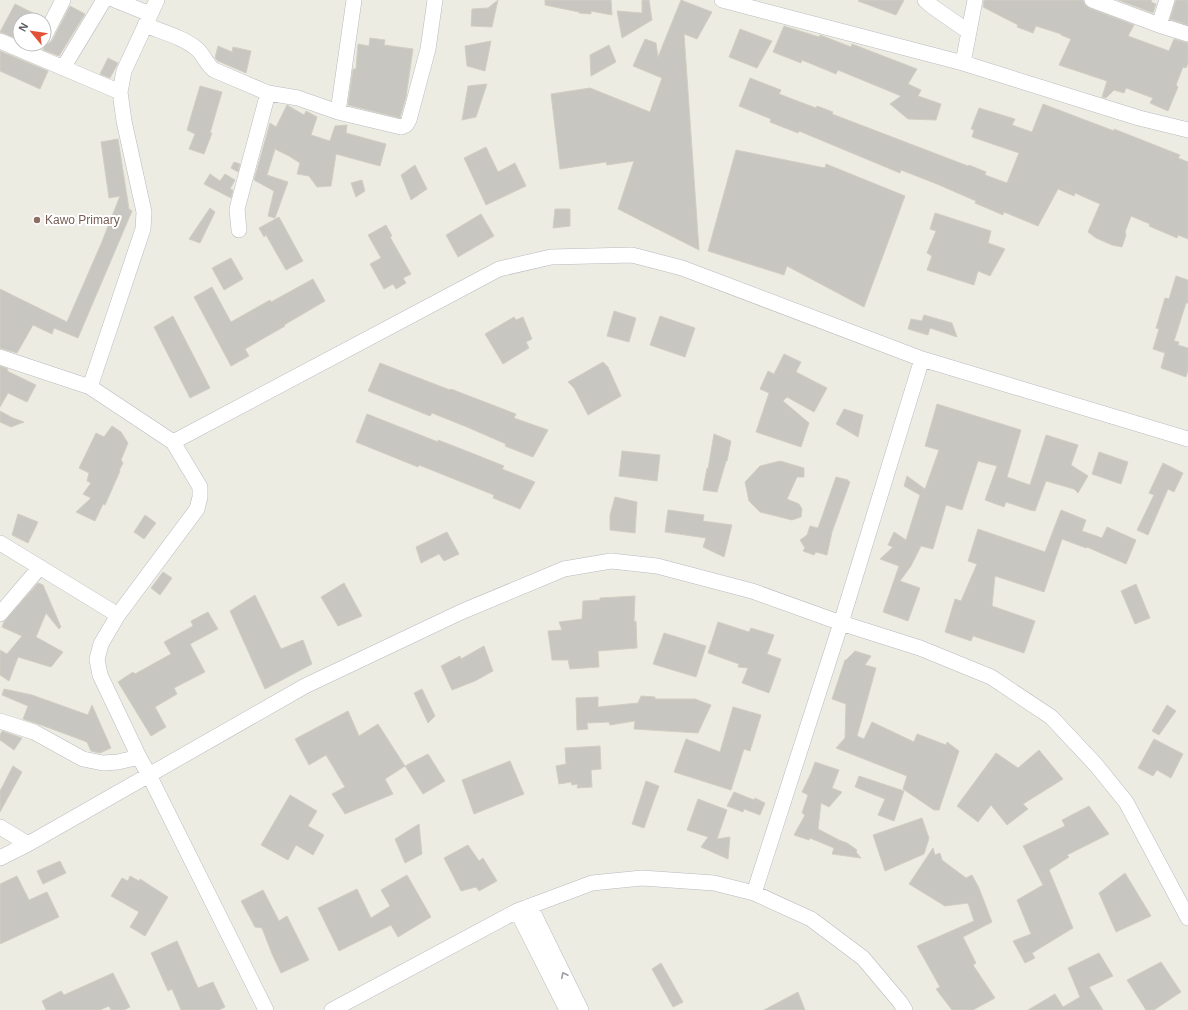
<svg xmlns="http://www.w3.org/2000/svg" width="1188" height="1010" font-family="Arial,sans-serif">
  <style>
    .building { fill: #c8c6c0; stroke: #d2cec2 }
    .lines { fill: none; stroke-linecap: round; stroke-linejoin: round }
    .street-casing { stroke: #b8babf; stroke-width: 16 }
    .street { stroke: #fff; stroke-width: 15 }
    .oneway { stroke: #9d9ea1 }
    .education-dot { fill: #8d6e63; stroke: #fff; stroke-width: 1.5 }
    .labels { text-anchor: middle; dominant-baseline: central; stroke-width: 4; stroke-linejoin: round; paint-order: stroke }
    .education-label { font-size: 12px; fill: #785e54; stroke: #fff; text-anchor: start }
  </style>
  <rect width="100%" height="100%" fill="#edece3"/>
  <!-- building -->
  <path class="building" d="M 498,0 L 492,27 L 471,26 L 472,9 L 488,8 Z
    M 545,0 L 611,0 L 612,15 L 591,11 L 591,14 L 579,13 L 579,12 L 545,5 Z
    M 642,0 L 649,0 L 652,20 L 622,38 L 617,11 L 642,13 Z
    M 681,0 L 712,12 L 697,39 L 684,34 L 699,250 L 618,209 L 634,161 L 607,165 L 606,162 L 560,169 L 551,94 L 590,88 L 650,112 L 662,78 L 633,66 L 645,39 L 656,43 L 658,57 Z
    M 859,0 L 904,0 L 896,15 L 858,1 Z
    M 984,0 L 1083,0 L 1085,5 L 1089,8 L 1134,25 L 1128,36 L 1169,51 L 1174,39 L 1188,43 L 1188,63 L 1186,68 L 1183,67 L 1176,85 L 1178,87 L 1168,111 L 1150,103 L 1153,98 L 1126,88 L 1124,93 L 1114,90 L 1106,98 L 1102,97 L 1107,81 L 1059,65 L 1071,39 L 1061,35 L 1061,34 L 1036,26 L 1033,33 L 1017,27 L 1018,25 L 983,7 Z
    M 1118,0 L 1152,0 L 1151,2 L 1156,4 L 1153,13 Z
    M 1176,0 L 1188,0 L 1188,25 L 1170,19 Z
    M 15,4 L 43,18 L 43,20 L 20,20 L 20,40 L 0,32 Z
    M 70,6 L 85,14 L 59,56 L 43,50 L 45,46 L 52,41 Z
    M 784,26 L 819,37 L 820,35 L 851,47 L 852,44 L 917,69 L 908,84 L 921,90 L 918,96 L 941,104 L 936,120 L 908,119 L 890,104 L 901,96 L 838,70 L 836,74 L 802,60 L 801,63 L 773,52 Z
    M 740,29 L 772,41 L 757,68 L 729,57 Z
    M 370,38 L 385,40 L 384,45 L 413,49 L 406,97 L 400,118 L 348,105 L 353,69 L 356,69 L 358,44 L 369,46 Z
    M 491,41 L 485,71 L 467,66 L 465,46 Z
    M 609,45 L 616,62 L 591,76 L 590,55 Z
    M 218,46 L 232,52 L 233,47 L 251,51 L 246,73 L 218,61 L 215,58 Z
    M 0,51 L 48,71 L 40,89 L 0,71 Z
    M 108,58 L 118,63 L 110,78 L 100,74 Z
    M 750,78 L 781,90 L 779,94 L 816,108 L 817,106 L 833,112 L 832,114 L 968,166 L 969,165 L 986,172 L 985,175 L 1007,183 L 1019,153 L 972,137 L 974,130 L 971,129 L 979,108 L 1015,119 L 1012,125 L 1032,132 L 1043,104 L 1114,131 L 1114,129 L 1180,155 L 1178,158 L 1188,162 L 1188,239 L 1178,235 L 1177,238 L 1149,226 L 1150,224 L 1131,216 L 1125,232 L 1126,235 L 1122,247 L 1112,245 L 1096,238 L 1088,232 L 1100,204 L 1075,193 L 1074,196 L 1058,189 L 1038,226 L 1004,212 L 1003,215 L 975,203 L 976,201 L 937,184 L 901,170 L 900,173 L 799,131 L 798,133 L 770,122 L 771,119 L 739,106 Z
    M 487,84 L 476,117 L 462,120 L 468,86 Z
    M 200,86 L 222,92 L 210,133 L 212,133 L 204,154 L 189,149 L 195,134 L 187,130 Z
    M 287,105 L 304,115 L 306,111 L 317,117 L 311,135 L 330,141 L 335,126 L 347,125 L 346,133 L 386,144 L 380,166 L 336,154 L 331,186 L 317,187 L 309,176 L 297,174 L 300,163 L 289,156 L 275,149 L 267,175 L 288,182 L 275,218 L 268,216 L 274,191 L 254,180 L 270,123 L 276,127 Z
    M 118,139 L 129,209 L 132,211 L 78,338 L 54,328 L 52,334 L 33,325 L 17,353 L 0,348 L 0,289 L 67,322 L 101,244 L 120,196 L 109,198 L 101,142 Z
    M 486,147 L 498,172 L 515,163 L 526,186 L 486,205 L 464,158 Z
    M 736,150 L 825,168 L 826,164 L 905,196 L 864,307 L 787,266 L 784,275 L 708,251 Z
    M 234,162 L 240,164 L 238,172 L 231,168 Z
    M 415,165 L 427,189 L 411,200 L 401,175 Z
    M 210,174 L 220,181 L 225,174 L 235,180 L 230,189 L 233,190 L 231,198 L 204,184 Z
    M 362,180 L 365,191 L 356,197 L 351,183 Z
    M 210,208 L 215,212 L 200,243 L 189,239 Z
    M 555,209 L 570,209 L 570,226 L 553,228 Z
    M 935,213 L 991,231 L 988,243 L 1005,249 L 990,276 L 978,271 L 974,285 L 927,270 L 932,256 L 927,253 L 936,231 L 930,229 Z
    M 481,214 L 494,236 L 458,257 L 446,235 Z
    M 279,217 L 303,261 L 286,270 L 266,235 L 264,237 L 259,228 Z
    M 386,225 L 392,236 L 390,237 L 411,274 L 403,278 L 406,283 L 396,289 L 393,284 L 384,289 L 370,264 L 381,258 L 368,235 Z
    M 231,258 L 243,279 L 224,290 L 212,268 Z
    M 1176,276 L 1188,280 L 1188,303 L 1186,303 L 1174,341 L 1179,342 L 1178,345 L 1188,348 L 1188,370 L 1186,377 L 1161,368 L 1165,353 L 1153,349 L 1159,329 L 1156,328 L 1165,298 L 1169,299 Z
    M 313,279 L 325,301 L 284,325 L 285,326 L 245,349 L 249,356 L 231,366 L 194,297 L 212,287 L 231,322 L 270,300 L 271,302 Z
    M 614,311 L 636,318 L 629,342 L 607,336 Z
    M 924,315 L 952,323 L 957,337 L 930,328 L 928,335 L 908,329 L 911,319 L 922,321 Z
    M 173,316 L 210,388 L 190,398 L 154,327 Z
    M 660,316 L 695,328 L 685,357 L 650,345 Z
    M 514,317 L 516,320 L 523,317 L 532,339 L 526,342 L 529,348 L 503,364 L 485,334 Z
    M 784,354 L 801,362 L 796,372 L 827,388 L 814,412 L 787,397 L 783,401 L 809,423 L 801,447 L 756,432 L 769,393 L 760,389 L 768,371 L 774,374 Z
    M 603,362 L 608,367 L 621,396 L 588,415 L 574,388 L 568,382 Z
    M 380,363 L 450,390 L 451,389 L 516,414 L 514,418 L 548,430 L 533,457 L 505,446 L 506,444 L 467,427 L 432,413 L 430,416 L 368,391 Z
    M 0,366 L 8,369 L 7,371 L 36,385 L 27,402 L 8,393 L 0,407 Z
    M 937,404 L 1021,430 L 1007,477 L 1030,485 L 1046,435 L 1078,445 L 1071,465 L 1088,476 L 1078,493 L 1074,489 L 1046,481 L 1035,511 L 1030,510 L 1006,502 L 1004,507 L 985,500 L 997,466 L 978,461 L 962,510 L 946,505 L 933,549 L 921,546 L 911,566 L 900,581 L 920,588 L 908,621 L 883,612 L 899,566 L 880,559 L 893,547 L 888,545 L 894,532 L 906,540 L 920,495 L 904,486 L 907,476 L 925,489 L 939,450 L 925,446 Z
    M 844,409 L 863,415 L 858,437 L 836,424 Z
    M 0,411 L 13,418 L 24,422 L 11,427 L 0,422 Z
    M 367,414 L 438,442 L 438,440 L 469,452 L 504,466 L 502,469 L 535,482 L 520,509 L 493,498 L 494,495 L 419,465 L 418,467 L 356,442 Z
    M 112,426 L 121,432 L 128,443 L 121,460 L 123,463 L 119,471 L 120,471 L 105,505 L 103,504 L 95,521 L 76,512 L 91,498 L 83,494 L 91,483 L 87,481 L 89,473 L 79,468 L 96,433 L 104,437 Z
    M 714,434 L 731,441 L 727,461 L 726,461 L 717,492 L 703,490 L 707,468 L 708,469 Z
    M 622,451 L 660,455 L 657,481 L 619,476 Z
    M 1099,452 L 1128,462 L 1121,484 L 1092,474 Z
    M 780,461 L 804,468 L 804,477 L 797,477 L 787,499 L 799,504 L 802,509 L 801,517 L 792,520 L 760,512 L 749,501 L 745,482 L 760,466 Z
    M 1163,463 L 1183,473 L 1174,492 L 1168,489 L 1148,535 L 1137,530 L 1154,495 L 1149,493 Z
    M 836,477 L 848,480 L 848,481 L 850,482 L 832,532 L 827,555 L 816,552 L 814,555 L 803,551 L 805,548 L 800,540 L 807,535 L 810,526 L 818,528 Z
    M 615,497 L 637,502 L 635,533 L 610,530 L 610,515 Z
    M 668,510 L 704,515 L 703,521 L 732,525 L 724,557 L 703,547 L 706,538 L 665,532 Z
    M 1061,510 L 1086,520 L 1082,531 L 1102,538 L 1107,527 L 1136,540 L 1126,564 L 1087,547 L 1086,548 L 1062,539 L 1044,592 L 995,576 L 992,606 L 1035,621 L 1024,653 L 973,636 L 971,641 L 945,632 L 955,599 L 961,601 L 977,564 L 968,561 L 978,529 L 1045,552 Z
    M 18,514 L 38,522 L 28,543 L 12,535 Z
    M 145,515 L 156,523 L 144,539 L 134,532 Z
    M 447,532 L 459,554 L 444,561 L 439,554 L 421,563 L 416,547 Z
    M 163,572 L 172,578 L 160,595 L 151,588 Z
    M 38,583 L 43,585 L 61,627 L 59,629 L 46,613 L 36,637 L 63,652 L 51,667 L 18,657 L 9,681 L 0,675 L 0,650 L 7,654 L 22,636 L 2,627 L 4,622 Z
    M 344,583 L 362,616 L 338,626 L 321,597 Z
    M 1136,584 L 1150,618 L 1135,624 L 1121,591 Z
    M 255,595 L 281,649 L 303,640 L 312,664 L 265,689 L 230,611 Z
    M 635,596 L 634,622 L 636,621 L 637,648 L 598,651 L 599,667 L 570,669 L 568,660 L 552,660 L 548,631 L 562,630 L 559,622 L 582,619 L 583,601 L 600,600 L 600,598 Z
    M 208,612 L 218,629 L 190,644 L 205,672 L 174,688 L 177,694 L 155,707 L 166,727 L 151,736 L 118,682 L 133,672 L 135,674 L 171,654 L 164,642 L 193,626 L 191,621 Z
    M 718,622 L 749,632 L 751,628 L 774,635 L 767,654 L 781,659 L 769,693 L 742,683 L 748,668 L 738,667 L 739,664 L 708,653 Z
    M 664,633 L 706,646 L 696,677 L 653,664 Z
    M 484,646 L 493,671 L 475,681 L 452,690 L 441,666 L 460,656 L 461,659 Z
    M 855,651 L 871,656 L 865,665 L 876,668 L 857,736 L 864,739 L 872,722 L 914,742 L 917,734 L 946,745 L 947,742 L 959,751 L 939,810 L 934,810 L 903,789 L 907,776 L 836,748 L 845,738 L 846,704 L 832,699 L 845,660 L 846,660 Z
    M 4,689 L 32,695 L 88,715 L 92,705 L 111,748 L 100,753 L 91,751 L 87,742 L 44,726 L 23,719 L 28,706 L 2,695 Z
    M 422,689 L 435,716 L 428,723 L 414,693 Z
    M 641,696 L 655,697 L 655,699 L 695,699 L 711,705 L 698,733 L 634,729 L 635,721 L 610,725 L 609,722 L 587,723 L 588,729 L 577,730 L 576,698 L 598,697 L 598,707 L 638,703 Z
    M 1167,705 L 1176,711 L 1159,735 L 1152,731 Z
    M 733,707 L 761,715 L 750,751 L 744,749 L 731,790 L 674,772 L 686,739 L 720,752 Z
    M 348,711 L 359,736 L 378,724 L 405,766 L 385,779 L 393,794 L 345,814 L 332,794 L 345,787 L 326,755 L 309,765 L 295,739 Z
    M 2,731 L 22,738 L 14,750 L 0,740 L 0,735 Z
    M 1154,739 L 1183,754 L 1171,778 L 1157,770 L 1153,776 L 1138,768 Z
    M 600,746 L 601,769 L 591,770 L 592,787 L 577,788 L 578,784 L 572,785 L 571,782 L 559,784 L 556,766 L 566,764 L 565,748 Z
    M 1039,750 L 1063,779 L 1023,804 L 1028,809 L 1007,825 L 991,805 L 978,822 L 957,806 L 996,753 L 1018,768 Z
    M 428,754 L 445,781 L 423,794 L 405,766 Z
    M 510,761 L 524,794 L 474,814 L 462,780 Z
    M 815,762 L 839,770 L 832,788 L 842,792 L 829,807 L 821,803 L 818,829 L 839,840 L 847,843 L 857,850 L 856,852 L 861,858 L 832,854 L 834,848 L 810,838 L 809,840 L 794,835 L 805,815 L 802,813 L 808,795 L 802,792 L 811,773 Z
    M 13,766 L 22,772 L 0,812 L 0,791 Z
    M 859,776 L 904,791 L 894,821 L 878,815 L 885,799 L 855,787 Z
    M 646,781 L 659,786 L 644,828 L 632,824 Z
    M 734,792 L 754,800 L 755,798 L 765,803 L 760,815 L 744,809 L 743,812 L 727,806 Z
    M 290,795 L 317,811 L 308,826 L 324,835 L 313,855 L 296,845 L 288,860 L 261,845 Z
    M 698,799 L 727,810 L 717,839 L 730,837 L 728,859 L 701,847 L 708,837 L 687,830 Z
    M 1089,806 L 1109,834 L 1067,855 L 1069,857 L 1049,870 L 1073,928 L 1032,953 L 1035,958 L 1025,963 L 1013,941 L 1031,934 L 1017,900 L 1043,885 L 1023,846 L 1065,826 L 1062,820 Z
    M 922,818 L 929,838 L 924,854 L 885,871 L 873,835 Z
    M 419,824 L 422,854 L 405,863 L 395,839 Z
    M 468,845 L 479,861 L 483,858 L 497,881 L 479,891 L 476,887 L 461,891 L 444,858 Z
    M 933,848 L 935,855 L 940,853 L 942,860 L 966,878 L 972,875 L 979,888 L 992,922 L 963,937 L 976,963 L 973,965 L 995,998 L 973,1010 L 952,1010 L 936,989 L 940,987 L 917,946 L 974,921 L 968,903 L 945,906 L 909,884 Z
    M 60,861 L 66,873 L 43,884 L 37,871 Z
    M 1125,873 L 1151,916 L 1116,932 L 1099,893 Z
    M 407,875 L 431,917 L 398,937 L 391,925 L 339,951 L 318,908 L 357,889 L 371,918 L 390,906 L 381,890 Z
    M 17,876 L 29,900 L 47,892 L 59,917 L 0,944 L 0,884 Z
    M 130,876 L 139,881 L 140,879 L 168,897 L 145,936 L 130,927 L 139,912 L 111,896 L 122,878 L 128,881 Z
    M 263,890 L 279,921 L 287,916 L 309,960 L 281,973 L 272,954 L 262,928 L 255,927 L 241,901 Z
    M 177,941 L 198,988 L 213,982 L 225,1007 L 219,1010 L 181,1010 L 172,989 L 168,991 L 151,953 Z
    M 1099,953 L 1113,976 L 1089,987 L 1103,1010 L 1028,1010 L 1055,994 L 1063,1007 L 1080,997 L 1068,968 Z
    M 1161,962 L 1181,992 L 1154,1010 L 1146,1010 L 1127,980 Z
    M 661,963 L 683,1002 L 673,1007 L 652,969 Z
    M 113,973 L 130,1007 L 124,1010 L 111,1010 L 109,1006 L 100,1010 L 46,1010 L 42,1001 L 61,991 L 64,995 Z
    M 798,992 L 805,1010 L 764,1010 Z"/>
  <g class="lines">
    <defs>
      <path id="street" d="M 115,0 L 150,14
        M 157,0 L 124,71 L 120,92 L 124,121 L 144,212 L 143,229 L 90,387 L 173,442 L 200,487 L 200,497 L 197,509 L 118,615 L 101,644 L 97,659 L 100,675 L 139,757 L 149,775 L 266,1010
        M 722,0 L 963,63 L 1139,118 L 1188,130
        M 925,0 L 933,7 L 969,32
        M 1092,0 L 1159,25 L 1188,34
        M 145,25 C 162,32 183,37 197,49 C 204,55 206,64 214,70 L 268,93 L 298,98 L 338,112 L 401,127 L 406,125 L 409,120 L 428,49 L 435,0
        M 1159,25 L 1167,0
        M 44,37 L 63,0
        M 0,41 L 120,92
        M 963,63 L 975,0
        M 63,68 L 104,0
        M 338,112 L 354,0
        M 239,230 L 237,209 L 268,93
        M 0,357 L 90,387
        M 173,442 L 499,269 L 551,257 L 632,255 L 682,268 L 922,359
        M 0,543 L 118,615
        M 0,614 L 40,567
        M 0,721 L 34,732 L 83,759 L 103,763 L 118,762 L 139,757
        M 0,827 L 28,844
        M 0,858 L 28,844 L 305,686 L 461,612 L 564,569 L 611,561 L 657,566 L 752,591 L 841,623 L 920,648 L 991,677 L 1051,717 L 1096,765 L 1126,802 L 1188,918
        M 754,893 L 841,623 L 922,359 L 1188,439
        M 530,906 L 581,1010
        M 517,911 L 567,1010
        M 332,1010 L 517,911 L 592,883 L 642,878 L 714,883 L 754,893 L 811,919 L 863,958 L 900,1002 L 905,1010"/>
    </defs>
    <!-- street casing -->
    <use href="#street" class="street-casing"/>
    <!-- street -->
    <use href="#street" class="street"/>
  </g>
  <!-- one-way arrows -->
  <defs><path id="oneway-chevron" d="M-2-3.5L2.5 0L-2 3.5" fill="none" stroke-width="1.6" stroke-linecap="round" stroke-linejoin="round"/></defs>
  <use class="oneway" href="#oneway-chevron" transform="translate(564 975) rotate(-116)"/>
  <!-- markers -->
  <circle class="education-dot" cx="37" cy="220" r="4"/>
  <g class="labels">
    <!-- education labels -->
    <g class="education-label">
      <text x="45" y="220">Kawo Primary</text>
    </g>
  </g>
  <!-- north arrow -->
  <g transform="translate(32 32) rotate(299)"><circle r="19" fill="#ffffff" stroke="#bdbfc1"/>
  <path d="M0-3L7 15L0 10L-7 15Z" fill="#e15236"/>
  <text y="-6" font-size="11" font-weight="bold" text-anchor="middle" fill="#5b5e63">N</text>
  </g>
</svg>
